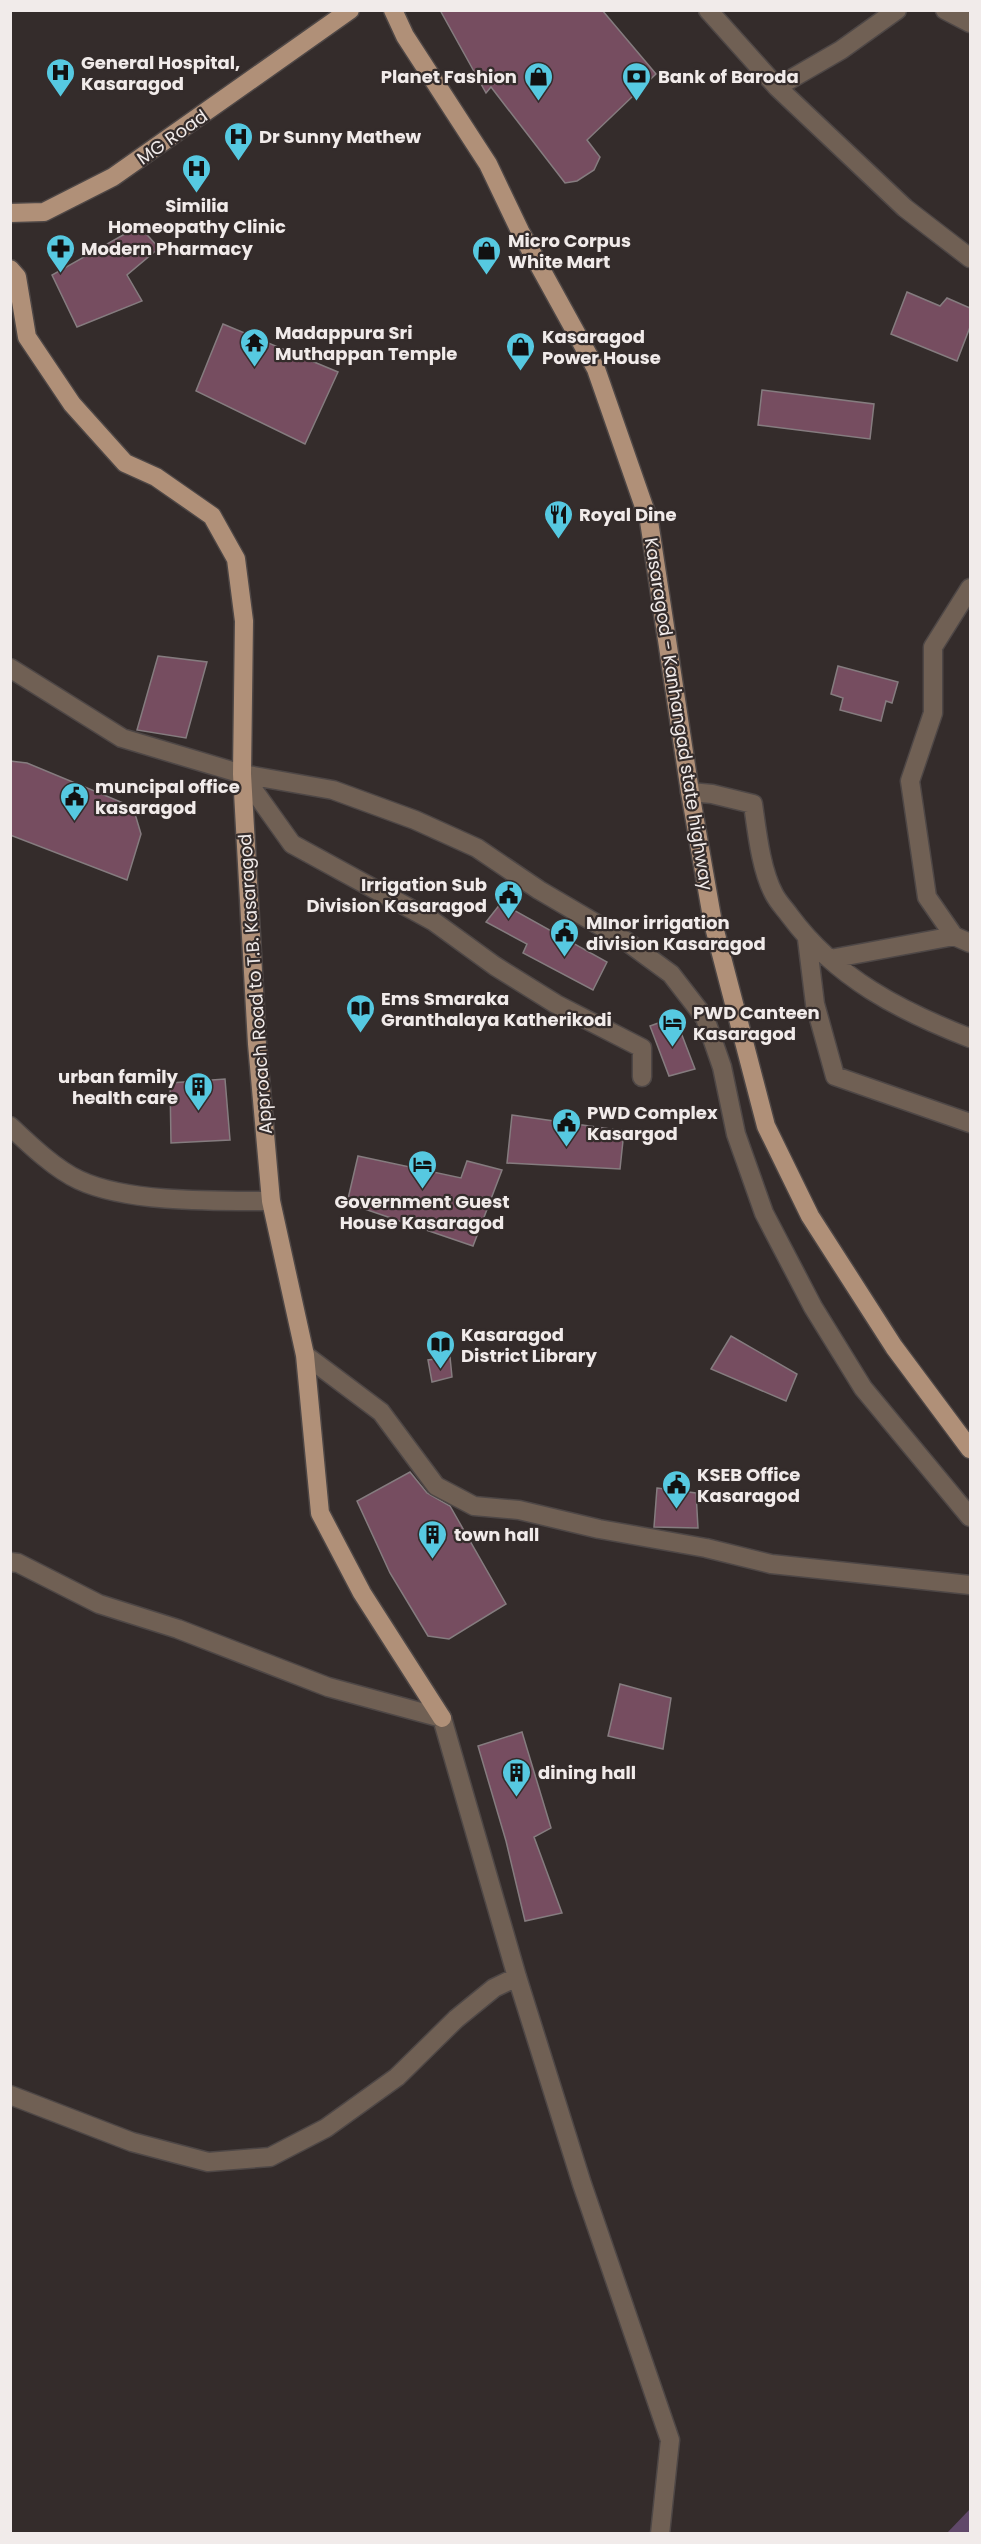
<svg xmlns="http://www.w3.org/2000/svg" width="981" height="2544" font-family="Poppins,sans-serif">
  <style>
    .water { fill: #604869 }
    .building { fill: #764d60; stroke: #857c7f; stroke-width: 1.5 }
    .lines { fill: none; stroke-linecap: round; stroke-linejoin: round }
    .minor-casing { stroke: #4e4746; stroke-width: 21 }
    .major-casing { stroke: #4e4746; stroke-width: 21 }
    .minor { stroke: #706054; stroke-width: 18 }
    .major { stroke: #b09078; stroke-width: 18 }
    .labels { text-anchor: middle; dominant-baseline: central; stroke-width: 4.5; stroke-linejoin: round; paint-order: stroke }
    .poi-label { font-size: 18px; font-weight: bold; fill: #f1ebea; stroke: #342c2b; text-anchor: start }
    .street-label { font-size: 18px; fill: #f1ebea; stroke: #342c2b }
  </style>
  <rect width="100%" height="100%" fill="#342c2b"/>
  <!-- water -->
  <path class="water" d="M 970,2509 L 970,2533 L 947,2533 Z"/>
  <!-- building -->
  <path class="building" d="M 440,10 L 602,10 L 656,74 L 587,140 L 600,157 L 594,170 L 577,181 L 565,183 L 491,87 L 486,93 Z
    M 139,226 L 159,248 L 127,275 L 142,301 L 77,327 L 52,275 Z
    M 907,292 L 940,306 L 947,298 L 970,308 L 970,327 L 957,361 L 891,334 Z
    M 223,324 L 338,372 L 305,444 L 196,391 Z
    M 762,390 L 874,404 L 870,439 L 758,425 Z
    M 158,656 L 207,662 L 186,738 L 137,730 Z
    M 838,666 L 898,682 L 892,703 L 886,701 L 881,721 L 840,710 L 843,698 L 831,694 Z
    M 10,761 L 27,763 L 133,807 L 141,834 L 127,880 L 10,835 Z
    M 501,903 L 607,962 L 593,990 L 523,953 L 527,944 L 486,922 Z
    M 675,1017 L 695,1069 L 669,1076 L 650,1026 Z
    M 225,1079 L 230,1140 L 171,1143 L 170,1083 Z
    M 512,1115 L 624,1131 L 620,1169 L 507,1163 Z
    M 358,1156 L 461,1178 L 467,1161 L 502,1170 L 473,1246 L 347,1203 Z
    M 731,1336 L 797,1374 L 786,1401 L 711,1369 Z
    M 450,1357 L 452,1377 L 432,1382 L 428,1360 Z
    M 410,1472 L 427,1493 L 450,1506 L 506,1604 L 449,1639 L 428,1636 L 390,1573 L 357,1501 Z
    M 657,1488 L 696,1493 L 698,1528 L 654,1527 Z
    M 620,1684 L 671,1698 L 663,1749 L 608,1736 Z
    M 522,1732 L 551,1828 L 534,1837 L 562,1913 L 525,1921 L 506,1841 L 478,1746 Z"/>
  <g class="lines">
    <defs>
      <path id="minor" d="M 708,10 L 777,87 L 905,208 L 970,258
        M 945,10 L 970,23
        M 777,87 L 841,50 L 897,10
        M 970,588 L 933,647 L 933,713 L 910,781 L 927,897 L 954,936 L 970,943
        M 10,668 L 122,738 L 242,774 L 333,790 L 415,820 L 477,848 L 539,890 L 626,941 L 671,974 L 705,1018 L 722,1067 L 736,1134 L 764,1213 L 813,1307 L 863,1388 L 970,1517
        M 242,774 L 292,844 L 433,921 L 495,966 L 556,1004 L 642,1048 L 642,1077
        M 690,792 L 712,794 L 753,804 C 757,832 761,870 774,894 C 778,902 785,909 790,916 C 836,978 900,1011 970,1038
        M 807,939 L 815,1004 L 835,1076 L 970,1123
        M 830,959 L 954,936
        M 10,1126 C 29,1144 55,1169 79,1180 C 128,1203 217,1201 271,1201
        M 305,1355 L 381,1412 L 436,1486 L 474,1506 L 519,1510 L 599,1529 L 706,1548 L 771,1564 L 970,1585
        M 10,1562 L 18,1563 L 99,1604 L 178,1629 L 328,1687 L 442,1718 L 517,1977 L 582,2184 L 670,2440 L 660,2534
        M 10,2095 L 132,2142 L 208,2162 L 270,2157 L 326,2128 L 397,2077 L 456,2019 L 494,1988 L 517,1977"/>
      <path id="major" d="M 393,10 L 405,36 L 488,164 L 520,231 L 596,369 L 649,521 L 690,792 L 713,923 L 766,1126 L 810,1216 L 894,1347 L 970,1449
        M 10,213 L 44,212 L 113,177 L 350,10
        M 10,269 L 17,277 L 27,337 L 72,404 L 125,463 L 156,477 L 212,516 L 236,559 L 244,621 L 242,774 L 257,1044 L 271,1201 L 305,1355 L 320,1513 L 362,1593 L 442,1718"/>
    </defs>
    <!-- minor casing -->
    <use href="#minor" class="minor-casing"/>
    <!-- major casing -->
    <use href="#major" class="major-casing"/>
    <!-- minor -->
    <use href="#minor" class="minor"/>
    <!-- major -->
    <use href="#major" class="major"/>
  </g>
  <!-- icons -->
  <defs>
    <symbol id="hospital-pin" viewBox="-11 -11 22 30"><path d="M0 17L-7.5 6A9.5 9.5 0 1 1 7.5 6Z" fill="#56c9e1" stroke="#342c2b"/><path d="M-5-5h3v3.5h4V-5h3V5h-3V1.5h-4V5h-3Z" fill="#111"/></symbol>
    <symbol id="shop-pin" viewBox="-11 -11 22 30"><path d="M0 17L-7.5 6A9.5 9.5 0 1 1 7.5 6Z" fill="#56c9e1" stroke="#342c2b"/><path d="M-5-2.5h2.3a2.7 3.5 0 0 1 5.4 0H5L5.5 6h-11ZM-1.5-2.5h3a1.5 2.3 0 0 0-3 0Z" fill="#111"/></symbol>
    <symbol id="bank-pin" viewBox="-11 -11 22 30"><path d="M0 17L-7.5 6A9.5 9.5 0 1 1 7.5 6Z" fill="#56c9e1" stroke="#342c2b"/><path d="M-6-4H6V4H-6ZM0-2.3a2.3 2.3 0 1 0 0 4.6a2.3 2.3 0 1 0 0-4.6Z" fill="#111"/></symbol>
    <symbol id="pharmacy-pin" viewBox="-11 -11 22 30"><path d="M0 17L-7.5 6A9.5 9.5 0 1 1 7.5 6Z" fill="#56c9e1" stroke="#342c2b"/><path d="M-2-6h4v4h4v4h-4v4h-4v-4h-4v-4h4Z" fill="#111"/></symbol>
    <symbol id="temple-pin" viewBox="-11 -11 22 30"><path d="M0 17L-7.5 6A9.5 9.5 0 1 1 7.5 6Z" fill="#56c9e1" stroke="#342c2b"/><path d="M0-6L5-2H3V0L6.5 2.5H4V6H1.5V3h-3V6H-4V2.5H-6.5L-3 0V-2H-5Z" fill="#111"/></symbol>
    <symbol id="restaurant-pin" viewBox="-11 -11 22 30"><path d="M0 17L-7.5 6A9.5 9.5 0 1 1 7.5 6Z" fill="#56c9e1" stroke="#342c2b"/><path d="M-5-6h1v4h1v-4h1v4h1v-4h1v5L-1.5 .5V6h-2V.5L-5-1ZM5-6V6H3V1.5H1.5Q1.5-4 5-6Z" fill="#111"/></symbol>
    <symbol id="civic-pin" viewBox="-11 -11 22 30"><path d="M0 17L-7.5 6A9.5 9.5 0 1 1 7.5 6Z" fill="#56c9e1" stroke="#342c2b"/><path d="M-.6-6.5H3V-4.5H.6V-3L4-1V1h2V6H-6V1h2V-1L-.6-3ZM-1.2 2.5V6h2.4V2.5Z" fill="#111"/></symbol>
    <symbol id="library-pin" viewBox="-11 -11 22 30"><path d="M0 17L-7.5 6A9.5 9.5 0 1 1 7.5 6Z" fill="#56c9e1" stroke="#342c2b"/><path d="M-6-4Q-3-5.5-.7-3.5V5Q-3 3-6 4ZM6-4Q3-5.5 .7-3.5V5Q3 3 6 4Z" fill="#111"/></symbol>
    <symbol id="hotel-pin" viewBox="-11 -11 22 30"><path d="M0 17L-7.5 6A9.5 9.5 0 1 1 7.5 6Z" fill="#56c9e1" stroke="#342c2b"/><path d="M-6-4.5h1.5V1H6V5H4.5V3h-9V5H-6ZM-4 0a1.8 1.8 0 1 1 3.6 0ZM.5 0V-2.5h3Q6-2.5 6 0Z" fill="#111"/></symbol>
    <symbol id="building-pin" viewBox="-11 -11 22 30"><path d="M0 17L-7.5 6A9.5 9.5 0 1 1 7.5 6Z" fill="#56c9e1" stroke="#342c2b"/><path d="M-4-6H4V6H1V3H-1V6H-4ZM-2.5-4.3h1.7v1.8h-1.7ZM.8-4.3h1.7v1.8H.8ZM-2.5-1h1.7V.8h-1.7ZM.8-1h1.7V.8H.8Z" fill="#111"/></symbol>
  </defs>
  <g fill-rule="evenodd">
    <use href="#hospital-pin" x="44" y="56" width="33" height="45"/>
    <use href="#shop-pin" x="522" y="60" width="33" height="45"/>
    <use href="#bank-pin" x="620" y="60" width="33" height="45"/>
    <use href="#hospital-pin" x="222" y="120" width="33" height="45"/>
    <use href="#hospital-pin" x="180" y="152" width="33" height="45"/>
    <use href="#pharmacy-pin" x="44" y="232" width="33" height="45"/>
    <use href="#shop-pin" x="470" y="234" width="33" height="45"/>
    <use href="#temple-pin" x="238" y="326" width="33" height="45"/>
    <use href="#shop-pin" x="504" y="330" width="33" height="45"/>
    <use href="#restaurant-pin" x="542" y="498" width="33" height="45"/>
    <use href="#civic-pin" x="58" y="780" width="33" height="45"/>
    <use href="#civic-pin" x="492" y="878" width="33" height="45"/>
    <use href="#civic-pin" x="548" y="916" width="33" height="45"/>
    <use href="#library-pin" x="344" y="992" width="33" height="45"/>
    <use href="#hotel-pin" x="656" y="1006" width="33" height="45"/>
    <use href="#building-pin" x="182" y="1070" width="33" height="45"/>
    <use href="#civic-pin" x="550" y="1106" width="33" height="45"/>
    <use href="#hotel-pin" x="406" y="1148" width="33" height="45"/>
    <use href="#library-pin" x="424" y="1328" width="33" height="45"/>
    <use href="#civic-pin" x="660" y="1468" width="33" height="45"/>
    <use href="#building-pin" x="416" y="1518" width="33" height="45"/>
    <use href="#building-pin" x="500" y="1756" width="33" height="45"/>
  </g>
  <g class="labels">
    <!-- poi labels -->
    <g class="poi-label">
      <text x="81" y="62">General Hospital,<tspan x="81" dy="21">Kasaragod</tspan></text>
      <text x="517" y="76" text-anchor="end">Planet Fashion</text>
      <text x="658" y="76">Bank of Baroda</text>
      <text x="259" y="136">Dr Sunny Mathew</text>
      <text x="197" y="205" text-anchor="middle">Similia<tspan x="197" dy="21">Homeopathy Clinic</tspan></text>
      <text x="508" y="240">Micro Corpus<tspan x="508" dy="21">White Mart</tspan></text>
      <text x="81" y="248">Modern Pharmacy</text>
      <text x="275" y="332">Madappura Sri<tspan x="275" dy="21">Muthappan Temple</tspan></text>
      <text x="542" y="336">Kasaragod<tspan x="542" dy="21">Power House</tspan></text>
      <text x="579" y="514">Royal Dine</text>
      <text x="95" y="786">muncipal office<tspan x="95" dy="21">kasaragod</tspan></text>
      <text x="487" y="884" text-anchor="end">Irrigation Sub<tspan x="487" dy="21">Division Kasaragod</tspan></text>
      <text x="586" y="922">MInor irrigation<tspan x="586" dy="21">division Kasaragod</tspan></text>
      <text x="381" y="998">Ems Smaraka<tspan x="381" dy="21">Granthalaya Katherikodi</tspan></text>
      <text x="693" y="1012">PWD Canteen<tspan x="693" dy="21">Kasaragod</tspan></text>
      <text x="178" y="1076" text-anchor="end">urban family<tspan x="178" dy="21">health care</tspan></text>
      <text x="587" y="1112">PWD Complex<tspan x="587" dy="21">Kasargod</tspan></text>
      <text x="422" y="1201" text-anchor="middle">Government Guest<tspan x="422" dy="21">House Kasaragod</tspan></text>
      <text x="461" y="1334">Kasaragod<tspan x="461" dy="21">District Library</tspan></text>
      <text x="697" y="1474">KSEB Office<tspan x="697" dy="21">Kasaragod</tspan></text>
      <text x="454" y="1534">town hall</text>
      <text x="538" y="1772">dining hall</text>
    </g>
    <!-- street labels -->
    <g class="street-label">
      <text transform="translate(172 137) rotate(-35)">MG Road</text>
      <text transform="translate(679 714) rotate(81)">Kasaragod - Kanhangad state highway</text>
      <text transform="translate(255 984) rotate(-94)">Approach Road to T.B. Kasaragod</text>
    </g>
  </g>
  <!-- border -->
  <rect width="981" height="2544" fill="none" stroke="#f1ebea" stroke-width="24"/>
</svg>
